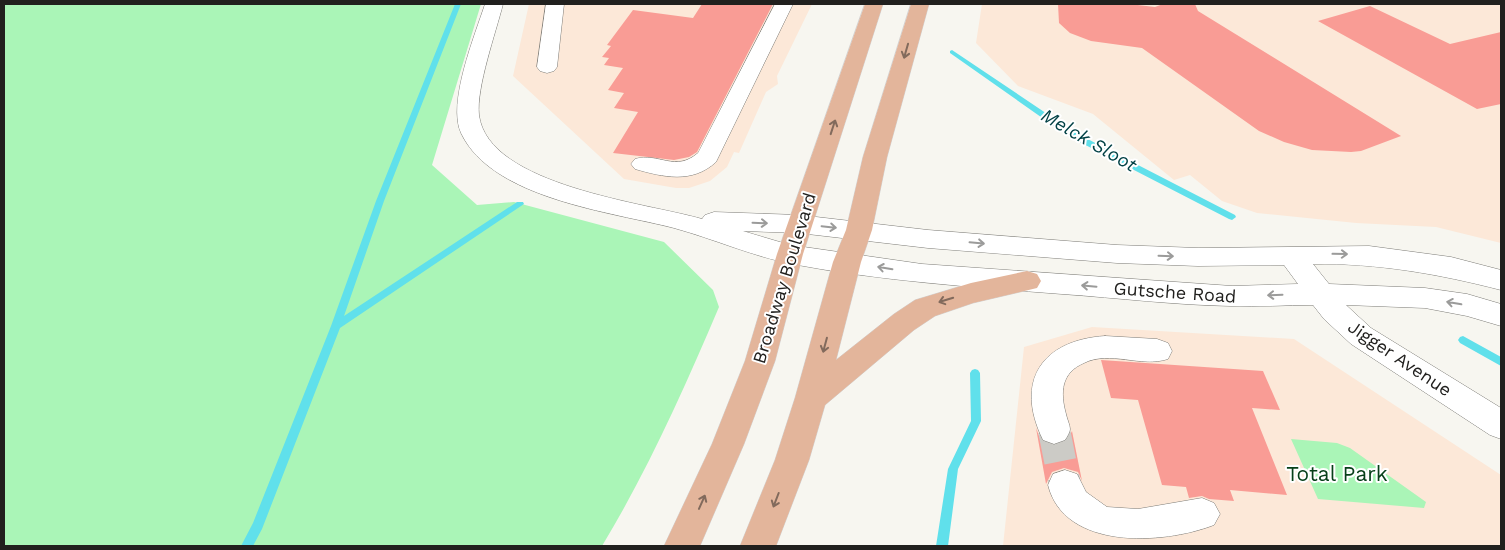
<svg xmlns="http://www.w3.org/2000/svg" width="1505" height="550" font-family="'Work Sans',sans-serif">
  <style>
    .commercial { fill: #fce8d8 }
    .green { fill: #aaf5b7 }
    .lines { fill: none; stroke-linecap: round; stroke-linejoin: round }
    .stream { fill: #60e0eb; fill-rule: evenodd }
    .building { fill: #f99c95 }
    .minor-tunnel { stroke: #cccbc6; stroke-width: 32; stroke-dasharray: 32 16; stroke-linecap: butt }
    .minor-casing { stroke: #7d7c77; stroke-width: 1 }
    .major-casing { stroke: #d3d2d2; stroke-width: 1 }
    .minor { fill: #fff; fill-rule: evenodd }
    .major { fill: #e3b59b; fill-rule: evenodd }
    .oneway { stroke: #826a5c }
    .oneway2 { stroke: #9b9b9a }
    .labels { text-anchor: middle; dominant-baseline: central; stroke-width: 4; stroke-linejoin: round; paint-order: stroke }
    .street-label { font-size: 18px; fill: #21201e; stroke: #fff }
    .water-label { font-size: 19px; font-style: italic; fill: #034246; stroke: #fff }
    .near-park-label { font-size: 21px; fill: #074019; stroke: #fff }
  </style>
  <rect width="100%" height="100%" fill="#f7f6f0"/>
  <!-- commercial -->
  <path class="commercial" d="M 529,4 L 812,4 L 777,76 L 778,84 L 766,92 L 739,153 L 734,152 L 727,167 L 710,181 L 689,188 L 676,188 L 624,179 L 513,76 Z
    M 982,4 L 1501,4 L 1501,243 L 1436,227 L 1356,223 L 1257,213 L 1222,201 L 1190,175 L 1174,180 L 1093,114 L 1018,86 L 976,43 Z
    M 1092,327 L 1294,339 L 1501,475 L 1501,546 L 1003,546 L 1024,347 Z"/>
  <!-- green -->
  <path class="green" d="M 4,4 L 481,4 L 432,165 L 477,205 L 514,202 L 664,242 L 713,290 L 719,307 C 684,389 648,470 602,546 L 4,546 Z
    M 1291,439 L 1337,443 L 1350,448 L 1426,502 L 1424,508 L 1318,499 Z"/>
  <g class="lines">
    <!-- stream -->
    <path class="stream" d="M 455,4 L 461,4 L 384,201 L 344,316 L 517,202 L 523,202 L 524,204 L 340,328 L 262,529 L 253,546 L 241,546 L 253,523 L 331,326 L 376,201 Z
      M 952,50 L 1074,132 L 1235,215 L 1236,217 L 1232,220 L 1229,219 L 1068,136 L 950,53 L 950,51 Z
      M 1463,336 L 1501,357 L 1501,366 L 1460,343 L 1458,340 L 1460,337 Z
      M 975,369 L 978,370 L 980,373 L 981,421 L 958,469 L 948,546 L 936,546 L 948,469 L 971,421 L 970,373 L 972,370 Z"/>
  </g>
  <!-- building -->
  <path class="building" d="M 702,4 L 773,4 L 697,152 L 689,157 L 674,160 L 613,153 L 638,112 L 614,108 L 624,93 L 608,90 L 623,68 L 604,65 L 609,58 L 602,57 L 611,46 L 607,45 L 633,10 L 693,18 Z
    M 1058,4 L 1129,4 L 1155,7 L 1163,4 L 1195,4 L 1198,11 L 1401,136 L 1361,151 L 1351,152 L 1312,150 L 1284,142 L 1259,131 L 1142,48 L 1091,41 L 1070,33 L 1059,23 Z
    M 1370,6 L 1450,44 L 1501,32 L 1501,104 L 1477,109 L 1318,21 Z
    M 1101,360 L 1263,371 L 1280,410 L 1252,408 L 1287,495 L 1230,490 L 1234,501 L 1209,499 L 1202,496 L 1189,498 L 1186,487 L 1162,485 L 1138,400 L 1111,398 Z
    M 1036,428 L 1041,441 L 1053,446 L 1067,441 L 1072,431 L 1082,481 L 1078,472 L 1064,468 L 1052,472 L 1046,484 Z"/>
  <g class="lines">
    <!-- minor-tunnel -->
    <path class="minor-tunnel" d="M 1054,430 L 1065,485"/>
    <defs>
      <path id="minor" d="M 485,4 L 503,4 C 496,32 476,88 479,115 C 488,186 647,203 702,219 L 705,215 L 714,212 L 799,215 L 928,230 L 1117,245 L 1198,248 L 1369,246 L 1451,257 L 1501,270 L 1501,290 C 1439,274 1377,263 1313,264 L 1329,284 L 1425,288 L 1467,294 L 1501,304 L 1501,326 L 1467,316 L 1425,308 L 1346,305 L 1371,328 L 1501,408 L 1501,439 L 1490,435 L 1351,344 L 1324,319 L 1313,305 C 1286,305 1259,307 1231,306 C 1175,305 1119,298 1062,294 C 972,287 882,281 792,264 C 752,256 714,239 674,228 C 612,212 492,199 461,133 C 447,103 475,35 485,4 ZM 743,231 L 799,233 L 928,248 L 1117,263 L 1198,266 L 1284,265 L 1298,284 L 1232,286 L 922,264 L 790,245 Z
        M 546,4 L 564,4 L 557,67 L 554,71 L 547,73 L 540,71 L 537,67 Z
        M 775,4 L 793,4 L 716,162 C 692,184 663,177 635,169 L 631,164 L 635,159 C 659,152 675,173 698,153 Z
        M 1105,336 L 1157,339 L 1168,343 L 1172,351 L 1168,359 C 1141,368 1110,350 1084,363 C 1061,373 1060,392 1066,414 C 1067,419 1070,425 1070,429 C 1070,432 1067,437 1065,440 L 1054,444 L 1043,440 C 1014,381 1042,340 1105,336 Z
        M 1065,470 L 1077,474 L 1086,492 L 1107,507 L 1138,509 L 1202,498 L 1214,503 L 1220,514 L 1214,525 C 1162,545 1064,550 1048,485 L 1053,474 Z"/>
      <path id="major" d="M 865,4 L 883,4 L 803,254 L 775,361 L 744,444 L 700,546 L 664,546 L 712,444 L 745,361 L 777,254 Z
        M 911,4 L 929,4 L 887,157 L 872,230 L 861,262 L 836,360 L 894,314 L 915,300 L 971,283 L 1027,271 L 1037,274 L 1041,281 L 1037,288 L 973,303 L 935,316 L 914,330 L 825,405 L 809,460 L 776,546 L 740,546 L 775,460 L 795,398 L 833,262 L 846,230 L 863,157 Z"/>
    </defs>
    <!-- minor casing -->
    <use href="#minor" class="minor-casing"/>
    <!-- major casing -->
    <use href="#major" class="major-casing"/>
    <!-- minor -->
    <use href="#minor" class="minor"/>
    <!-- major -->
    <use href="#major" class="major"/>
  </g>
  <!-- one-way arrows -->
  <defs><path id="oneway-shaft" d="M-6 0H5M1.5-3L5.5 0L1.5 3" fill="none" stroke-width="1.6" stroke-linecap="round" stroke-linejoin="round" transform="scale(1.25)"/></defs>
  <g class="oneway">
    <use href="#oneway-shaft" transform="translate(906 51) rotate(106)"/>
    <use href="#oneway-shaft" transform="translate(833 127) rotate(-72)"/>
    <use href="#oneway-shaft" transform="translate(946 300) rotate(163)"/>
    <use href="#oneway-shaft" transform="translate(825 345) rotate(105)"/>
    <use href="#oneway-shaft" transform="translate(776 500) rotate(111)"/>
    <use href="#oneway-shaft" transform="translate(702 502) rotate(-66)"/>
  </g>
  <g class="oneway2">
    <use href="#oneway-shaft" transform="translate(760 223) rotate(2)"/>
    <use href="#oneway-shaft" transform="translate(829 227) rotate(6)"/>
    <use href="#oneway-shaft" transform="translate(977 243) rotate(5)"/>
    <use href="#oneway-shaft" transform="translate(1340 254) rotate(1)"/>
    <use href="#oneway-shaft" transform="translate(1166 256) rotate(2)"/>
    <use href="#oneway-shaft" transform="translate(885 268) rotate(-171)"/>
    <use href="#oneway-shaft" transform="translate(1089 286) rotate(-175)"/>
    <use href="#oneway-shaft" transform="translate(1275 295) rotate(178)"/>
    <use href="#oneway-shaft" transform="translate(1454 303) rotate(-170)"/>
  </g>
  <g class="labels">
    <!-- street labels -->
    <g class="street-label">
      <text transform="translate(784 278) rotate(-73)">Broadway Boulevard</text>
      <text transform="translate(1175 292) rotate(4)">Gutsche Road</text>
      <text transform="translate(1400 358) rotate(34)">Jigger Avenue</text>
    </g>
    <!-- water labels -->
    <g class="water-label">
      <text transform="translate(1089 140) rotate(30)">Melck Sloot</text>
    </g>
    <!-- near-park labels -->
    <g class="near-park-label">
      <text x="1337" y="473">Total Park</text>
    </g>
  </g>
  <!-- border -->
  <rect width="1505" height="550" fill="none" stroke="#21201e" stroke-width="10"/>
</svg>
